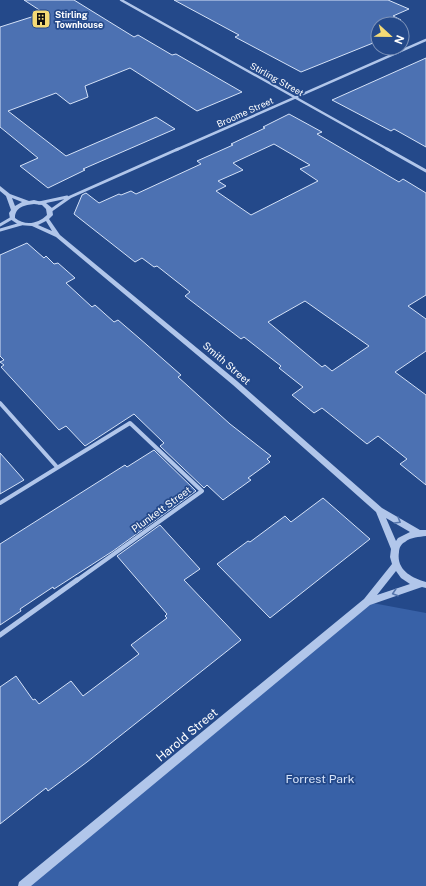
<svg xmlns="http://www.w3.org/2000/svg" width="426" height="886" font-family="'Public Sans',sans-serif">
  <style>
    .green { fill: #3861a7 }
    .building { fill: #4c71b2; stroke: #d5e2f8; fill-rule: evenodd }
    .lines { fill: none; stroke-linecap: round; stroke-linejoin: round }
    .minor-far3 { stroke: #b1c6ea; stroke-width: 2.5 }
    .minor-far2 { stroke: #b1c6ea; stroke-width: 3 }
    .minor-far1 { stroke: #b1c6ea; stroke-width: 4 }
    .minor { stroke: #b1c6ea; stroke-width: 5 }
    .tertiary { fill: #b1c6ea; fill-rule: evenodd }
    .oneway { stroke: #5575ac }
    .labels { text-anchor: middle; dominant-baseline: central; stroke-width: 3.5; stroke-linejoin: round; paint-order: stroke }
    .far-poi-label { font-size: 9px; font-weight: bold; fill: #fff; stroke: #24498a; text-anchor: start }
    .far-street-label { font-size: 9px; fill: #fff; stroke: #24498a }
    .street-label { font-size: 10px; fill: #fff; stroke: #24498a }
    .near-street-label { font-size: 12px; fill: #fff; stroke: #24498a }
    .near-park-label { font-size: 12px; fill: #d5e2f8; stroke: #24498a }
  </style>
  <rect width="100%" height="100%" fill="#24498a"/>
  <!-- green -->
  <path class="green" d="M 367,602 L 426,613 L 426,886 L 23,886 Z"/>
  <!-- building -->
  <path class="building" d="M 24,0 L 74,0 L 134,37 L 138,35 L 172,55 L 176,54 L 242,92 L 197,111 L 130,68 L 85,86 L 88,97 L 70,104 L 56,93 L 8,111 L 66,156 L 156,117 L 175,129 L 83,169 L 85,170 L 48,188 L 20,166 L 38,158 L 0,127 L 0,27 L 44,13 Z
    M 174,0 L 388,0 L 409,9 L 393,16 L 401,20 L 392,24 L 378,24 L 378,41 L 301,72 L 235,37 L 239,35 Z
    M 426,58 L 426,147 L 394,129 L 391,131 L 332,100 Z
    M 289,114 L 322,132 L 317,134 L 399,182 L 403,179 L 426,193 L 426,295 L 408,306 L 426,319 L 426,351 L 395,372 L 426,395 L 426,485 L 400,464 L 407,459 L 378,436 L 367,444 L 322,408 L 314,413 L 292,395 L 303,387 L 279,368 L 281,366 L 244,337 L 241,339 L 190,300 L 185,296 L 190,292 L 157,266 L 154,267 L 142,258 L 135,262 L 74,214 L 82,195 L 86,193 L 99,203 L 119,194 L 121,195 L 131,191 L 136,194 L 201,164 L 197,161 L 233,145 L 231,144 L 265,128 L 263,127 ZM 274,144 L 310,165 L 300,169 L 318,181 L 251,215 L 216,191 L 226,186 L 218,181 L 243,170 L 233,163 ZM 305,301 L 369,346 L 332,371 L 325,365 L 322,367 L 268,322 Z
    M 27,243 L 44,258 L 46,256 L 54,264 L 58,263 L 75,278 L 66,283 L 92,307 L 95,305 L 114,322 L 118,320 L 139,338 L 181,375 L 178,377 L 230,424 L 271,456 L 267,459 L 270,462 L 248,478 L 251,480 L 223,500 L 207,485 L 204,488 L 160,446 L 164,443 L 134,414 L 85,446 L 66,426 L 59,430 L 1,367 L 4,365 L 0,362 L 4,360 L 0,356 L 0,255 Z
    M 154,450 L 196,491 L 113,551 L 54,589 L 53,587 L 20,609 L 21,611 L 0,625 L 0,544 L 125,465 L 127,467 Z
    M 0,453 L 24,480 L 0,494 Z
    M 323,498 L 370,539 L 270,618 L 217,564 L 248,541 L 250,542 L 285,516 L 291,522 Z
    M 160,525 L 200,569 L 184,580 L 241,640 L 87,762 L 48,791 L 46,788 L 0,824 L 0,687 L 16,676 L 33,700 L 35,699 L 39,704 L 71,681 L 83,696 L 139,654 L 131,645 L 167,618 L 165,616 L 167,614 L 117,556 Z"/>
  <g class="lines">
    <!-- minor-far3 -->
    <path class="minor-far3" d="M 121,0 L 389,150
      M 176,150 L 426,40"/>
    <!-- minor-far2 -->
    <path class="minor-far2" d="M 387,149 L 426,171
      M 39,203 L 67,197
      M 50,211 L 70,197 L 178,149
      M 0,225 L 12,218
      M 0,230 L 21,224"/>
    <!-- minor-far1 -->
    <path class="minor-far1" d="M 0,403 L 57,467
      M 0,503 L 130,423 L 202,491 L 76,581"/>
    <!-- minor -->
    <path class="minor" d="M 0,635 L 77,580"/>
    <!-- tertiary -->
    <path class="tertiary" d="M 0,186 L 10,194 L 29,201 L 34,200 L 46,203 L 52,208 L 53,215 L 49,219 L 60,235 L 237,381 L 382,508 L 420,530 L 426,530 L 426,536 C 419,537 411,537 405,542 C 401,544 399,548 399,552 C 396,570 412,578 426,582 L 426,588 L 422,587 L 370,605 L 31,886 L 18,886 L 19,882 L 364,599 L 392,564 L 390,557 L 391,549 L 376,512 L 233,385 L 56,237 L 32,226 L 19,225 L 10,219 L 9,213 L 11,210 L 6,196 L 0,191 ZM 12,198 L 22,202 L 15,206 ZM 34,204 L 42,205 L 46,209 L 47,215 C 38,224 25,226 15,218 C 15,207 25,205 34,204 ZM 46,221 L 52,231 L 38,225 ZM 386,518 L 410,532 L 398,538 L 396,541 ZM 396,571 L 401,578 L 410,584 L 377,595 Z"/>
  </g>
  <!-- one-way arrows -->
  <defs><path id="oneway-chevron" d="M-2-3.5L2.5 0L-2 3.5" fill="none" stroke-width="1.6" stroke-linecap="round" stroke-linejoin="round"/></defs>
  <g class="oneway">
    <use href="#oneway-chevron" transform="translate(398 521) rotate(31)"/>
    <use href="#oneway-chevron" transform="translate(395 593) rotate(162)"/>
  </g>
  <!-- icons -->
  <defs>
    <symbol id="building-square" viewBox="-11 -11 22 22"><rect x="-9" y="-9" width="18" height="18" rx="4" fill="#f4da75" stroke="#24498a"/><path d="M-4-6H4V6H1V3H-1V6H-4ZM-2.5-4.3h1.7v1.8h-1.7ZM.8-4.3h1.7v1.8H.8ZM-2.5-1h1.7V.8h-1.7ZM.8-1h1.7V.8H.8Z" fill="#111"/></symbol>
  </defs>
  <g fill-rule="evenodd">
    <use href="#building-square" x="30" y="8" width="22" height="22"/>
  </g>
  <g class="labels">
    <!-- far-poi labels -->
    <g class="far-poi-label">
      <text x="55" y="14">Stirling<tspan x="55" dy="10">Townhouse</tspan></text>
    </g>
    <!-- far-street labels -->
    <g class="far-street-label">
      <text transform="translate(277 79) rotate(29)">Stirling Street</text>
      <text transform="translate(245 112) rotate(-24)">Broome Street</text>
    </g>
    <!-- street labels -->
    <g class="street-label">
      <text transform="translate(227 363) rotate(41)">Smith Street</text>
      <text transform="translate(161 509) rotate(-36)">Plunkett Street</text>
    </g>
    <!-- near-street labels -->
    <g class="near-street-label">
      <text transform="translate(187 735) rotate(-40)">Harold Street</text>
    </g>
    <!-- near-park labels -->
    <g class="near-park-label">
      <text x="320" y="779">Forrest Park</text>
    </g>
  </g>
  <!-- north arrow -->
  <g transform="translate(390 36) rotate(112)"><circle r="19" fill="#24498a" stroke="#7c92b9"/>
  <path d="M0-3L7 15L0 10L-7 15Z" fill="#f4da75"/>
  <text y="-6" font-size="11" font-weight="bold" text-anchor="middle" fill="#ffffff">N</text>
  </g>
</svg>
